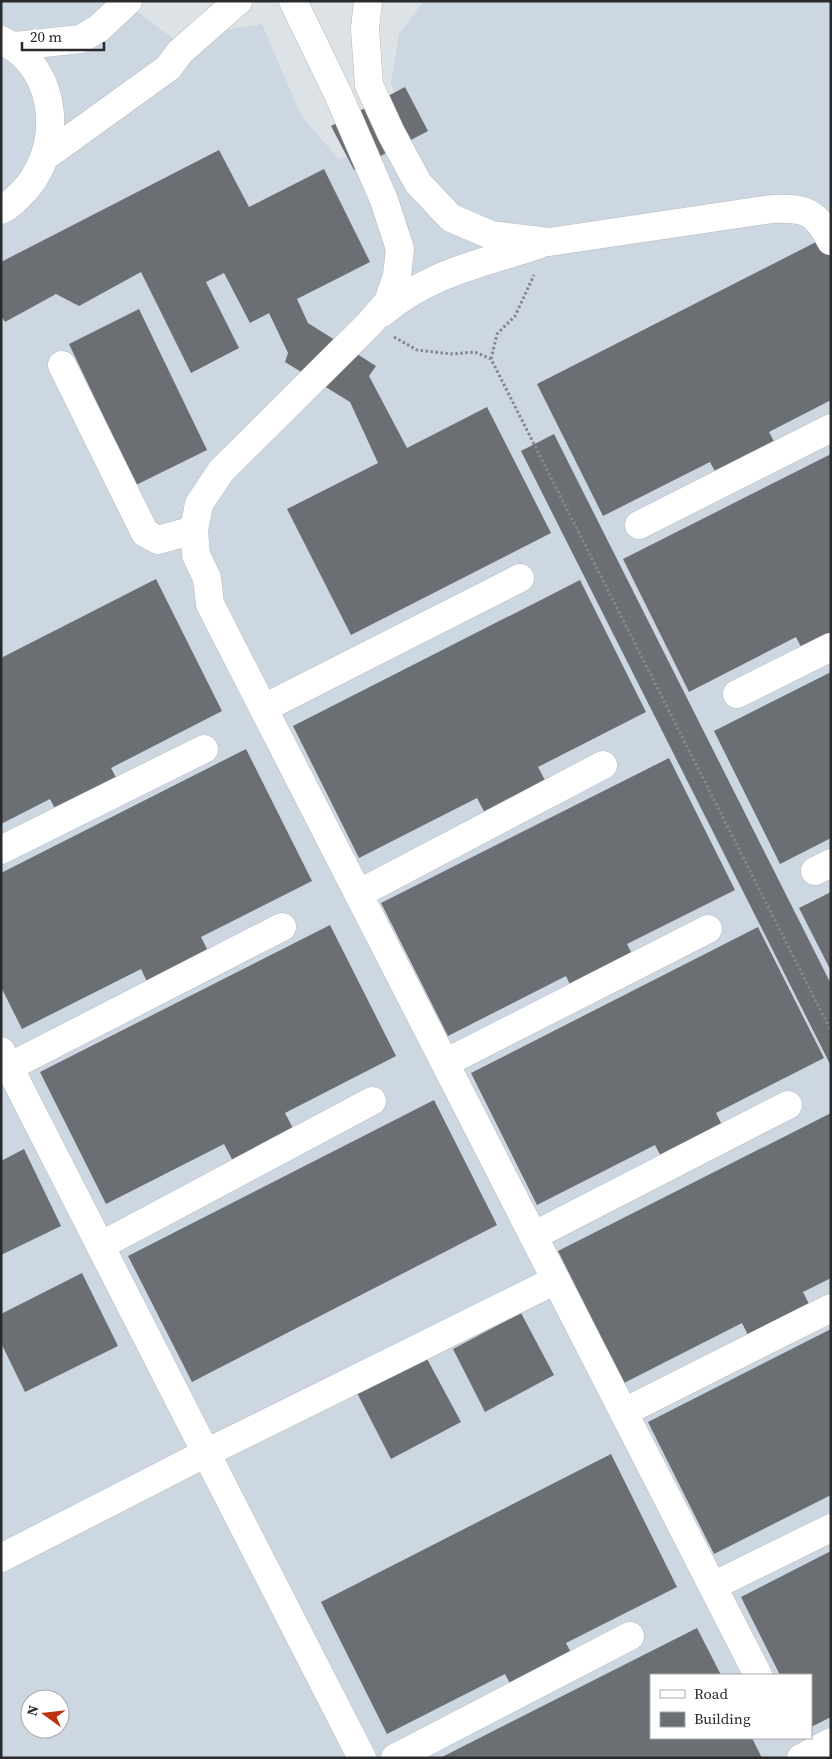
<svg xmlns="http://www.w3.org/2000/svg" width="832" height="1759" font-family="'Source Serif 4',serif">
  <style>
    .built { fill: #cdd7e2; fill-rule: evenodd }
    .building { fill: #6b6f74 }
    .lines { fill: none; stroke-linecap: round; stroke-linejoin: round }
    .minor-casing { stroke: #b6bbc0; stroke-width: 29 }
    .path { stroke: #84878b; stroke-width: 3; stroke-dasharray: 2.5 2.5; stroke-linecap: butt }
    .minor { stroke: #fff; stroke-width: 28 }
  </style>
  <rect width="100%" height="100%" fill="#dde2e7"/>
  <!-- built -->
  <path class="built" d="M 1,1 L 123,1 L 186,48 L 223,30 L 262,24 L 302,117 L 339,159 L 414,139 L 391,83 L 399,34 L 424,1 L 831,1 L 831,1758 L 1,1758 ZM 651,1675 L 811,1675 L 811,1738 L 651,1738 ZM 30,1699 L 60,1699 L 60,1729 L 30,1729 Z"/>
  <!-- building -->
  <path class="building" d="M 405,87 L 428,131 L 354,170 L 331,126 Z
    M 219,150 L 249,207 L 324,169 L 370,262 L 297,299 L 308,323 L 376,366 L 369,376 L 407,448 L 487,407 L 551,533 L 351,635 L 287,509 L 378,463 L 350,402 L 285,362 L 288,353 L 269,313 L 250,323 L 224,273 L 206,282 L 239,348 L 191,373 L 141,272 L 79,306 L 56,294 L 5,322 L 1,316 L 1,262 Z
    M 824,238 L 831,251 L 831,400 L 769,432 L 779,451 L 720,481 L 710,462 L 603,516 L 537,384 Z
    M 139,309 L 207,450 L 136,485 L 69,344 Z
    M 554,434 L 831,984 L 831,1066 L 521,451 Z
    M 831,454 L 831,644 L 806,657 L 796,637 L 689,692 L 623,559 Z
    M 156,579 L 222,711 L 111,768 L 121,787 L 60,818 L 50,799 L 1,824 L 1,658 Z
    M 580,580 L 646,712 L 538,767 L 548,786 L 487,817 L 477,798 L 359,858 L 293,726 Z
    M 831,672 L 831,838 L 780,864 L 714,731 Z
    M 246,749 L 312,881 L 201,937 L 211,957 L 150,988 L 141,969 L 22,1029 L 1,987 L 1,873 Z
    M 669,758 L 735,890 L 627,944 L 637,964 L 575,995 L 566,976 L 448,1036 L 381,903 Z
    M 831,892 L 831,971 L 799,908 Z
    M 330,925 L 396,1056 L 285,1113 L 295,1132 L 234,1163 L 224,1144 L 106,1204 L 40,1072 Z
    M 758,927 L 824,1058 L 716,1113 L 726,1133 L 665,1164 L 655,1145 L 537,1205 L 471,1073 Z
    M 434,1100 L 497,1225 L 192,1382 L 128,1256 Z
    M 831,1113 L 831,1278 L 803,1292 L 813,1312 L 752,1343 L 742,1323 L 624,1383 L 558,1251 Z
    M 24,1149 L 61,1226 L 1,1255 L 1,1161 Z
    M 82,1273 L 118,1346 L 25,1392 L 1,1343 L 1,1314 Z
    M 521,1313 L 554,1375 L 485,1412 L 453,1349 Z
    M 831,1329 L 831,1495 L 714,1554 L 648,1422 Z
    M 426,1357 L 461,1422 L 391,1459 L 357,1393 Z
    M 611,1454 L 677,1587 L 566,1643 L 576,1663 L 515,1693 L 505,1674 L 387,1734 L 321,1602 Z
    M 831,1551 L 831,1717 L 811,1727 L 811,1675 L 780,1675 L 741,1597 Z
    M 697,1628 L 721,1675 L 651,1675 L 651,1738 L 752,1738 L 762,1758 L 440,1758 Z"/>
  <g class="lines">
    <defs>
      <path id="minor" d="M 293,1 L 338,94 L 384,200 L 400,249 L 397,276 L 388,302 L 369,324 L 221,471 L 199,504 L 194,530 L 196,555 L 207,578 L 210,604 L 758,1675
        M 368,1 L 365,29 L 369,85 L 391,133 L 418,183 L 451,218 L 491,235 L 549,242 L 772,209 C 805,208 815,210 831,241
        M 1,40 C 61,68 65,153 19,196 C 14,201 8,207 1,210
        M 15,46 L 81,39 L 99,28 L 128,1
        M 46,156 L 168,68 L 180,52 L 238,1
        M 382,313 C 431,272 480,264 538,245
        M 62,365 L 145,533 L 158,540 L 194,530
        M 639,525 L 831,428
        M 737,694 L 831,647
        M 264,708 L 520,578
        M 1,850 L 204,749
        M 815,871 L 831,863
        M 358,894 L 603,765
        M 1,1051 L 206,1453 L 556,1280
        M 445,1063 L 708,929
        M 9,1067 L 282,927
        M 533,1236 L 788,1105
        M 100,1246 L 372,1101
        M 624,1412 L 831,1308
        M 1,1558 L 206,1453 L 362,1758
        M 713,1586 L 831,1528
        M 395,1758 L 630,1636
        M 801,1758 L 831,1742"/>
    </defs>
    <!-- minor casing -->
    <use href="#minor" class="minor-casing"/>
    <!-- path -->
    <path class="path" d="M 394,337 L 417,350 L 451,354 L 475,352 L 491,359 L 831,1031
      M 491,359 L 497,334 L 515,316 L 534,275"/>
    <!-- minor -->
    <use href="#minor" class="minor"/>
  </g>
  <!-- border -->
  <rect width="832" height="1759" fill="none" stroke="#282a2c" stroke-width="5"/>
  <!-- legend -->
  <rect x="650" y="1674" width="162" height="65" fill="#ffffff" stroke="#a9aaab"/>
  <rect x="660" y="1690" width="25" height="8" fill="#ffffff" stroke="#a9aaab"/>
  <text x="694" y="1699" font-size="15" fill="#282a2c">Road</text>
  <rect x="660" y="1712" width="25" height="15" fill="#6b6f74" stroke="#a9aaab"/>
  <text x="694" y="1724" font-size="15" fill="#282a2c">Building</text>
  <!-- north arrow -->
  <g transform="translate(45 1714) rotate(285)"><circle r="24" fill="#ffffff" stroke="#a9aaab"/>
  <path d="M0-4L9 19L0 12L-9 19Z" fill="#bd330d"/>
  <text y="-8" font-size="14" font-weight="bold" text-anchor="middle" fill="#282a2c">N</text>
  </g>
  <!-- scale -->
  <path d="M22 42v8h82v-8" fill="none" stroke="#282a2c" stroke-width="2.5"/>
  <text x="30" y="42" font-size="15" fill="#282a2c" stroke="#ffffff" stroke-width="4" paint-order="stroke">20 m</text>
</svg>
